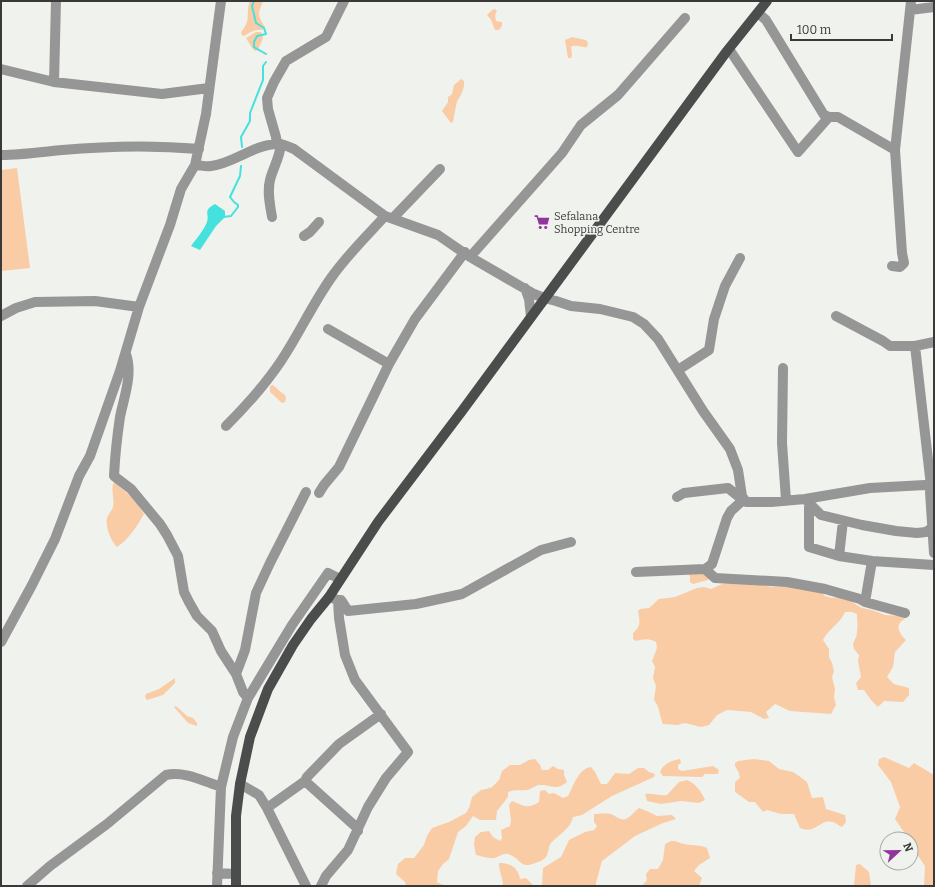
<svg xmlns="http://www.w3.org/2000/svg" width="935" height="887" font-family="Bitter,serif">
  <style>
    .green { fill: #facca5 }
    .water { fill: #45e1dd }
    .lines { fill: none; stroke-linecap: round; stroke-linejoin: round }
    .stream { stroke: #45e1dd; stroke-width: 2 }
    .minor { stroke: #959695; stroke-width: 10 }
    .major { stroke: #4b4d4c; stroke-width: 10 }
    .labels { text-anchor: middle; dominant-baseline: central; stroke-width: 3; stroke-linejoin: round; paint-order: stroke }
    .poi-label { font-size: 11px; fill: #383938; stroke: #f0f2ee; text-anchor: start }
  </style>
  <rect width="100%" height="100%" fill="#f0f2ee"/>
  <!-- green -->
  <path class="green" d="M 250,1 L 263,1 C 258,13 257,15 265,27 L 262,30 C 255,29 250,32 244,36 L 242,35 L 241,32 C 252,19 245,15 250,1 Z
    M 495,9 L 497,11 L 495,15 L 496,21 L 502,22 L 502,26 L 499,30 L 495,30 L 491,20 L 487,15 L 492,10 Z
    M 256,32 L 261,32 L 263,38 L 258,50 L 255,51 L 252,48 L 246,38 Z
    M 572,37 C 577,39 582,38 587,41 L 588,44 L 587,47 C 581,48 577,44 571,47 L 572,55 L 571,58 L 568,58 L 565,40 Z
    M 461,79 L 464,81 C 465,89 460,96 457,102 C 456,105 454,117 453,122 L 451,123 L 442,111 L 448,102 L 448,97 L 452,94 L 454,85 Z
    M 17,168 L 30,268 L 1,271 L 1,170 Z
    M 273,385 C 277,389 281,392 285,395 L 286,399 L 285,402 L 282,403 L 270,392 L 270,386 Z
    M 114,482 L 135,500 L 144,514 C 138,525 128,540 117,547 C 111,542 105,526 107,518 C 108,514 112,511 113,507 C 115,498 110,490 114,482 Z
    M 695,571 L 708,576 L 708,580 L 693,584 L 690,582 L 690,577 L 688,572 Z
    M 730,583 L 762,585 L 772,587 L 787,586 L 821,592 L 825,596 L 832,598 L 839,597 L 847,599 L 862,608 L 872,610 L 885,615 L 902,616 L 905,619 C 894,624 899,634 906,640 L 895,652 L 893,667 L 887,677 L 894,684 L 909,688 L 909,695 L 903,702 L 884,701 L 878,707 L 871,700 L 864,690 L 858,690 L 856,683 L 861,677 L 858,661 L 859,655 C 847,642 857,643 857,631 C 858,625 857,619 857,614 L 852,612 L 845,612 C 840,624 828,629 823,640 L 829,649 L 829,657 L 832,663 L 834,671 L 832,677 L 835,689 L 834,697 L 836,705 L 831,714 L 790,711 L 775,704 L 766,712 L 769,718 L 764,719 L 751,712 L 727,710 L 717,715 L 709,725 L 701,727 L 685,723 L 677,725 L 663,724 C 659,715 660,707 654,700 L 656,686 L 653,678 L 655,667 L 652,661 L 657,648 L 656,642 C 649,638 644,639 636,641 L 633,639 L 633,633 C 641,627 640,621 638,611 L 640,609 L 649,608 L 659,599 L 675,597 L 697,588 L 704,587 L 711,589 L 722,584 Z
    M 175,678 L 175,683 L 163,695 L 147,700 L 145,697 L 146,694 L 159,689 Z
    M 176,706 L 187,716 L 193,718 L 197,723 L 197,726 L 188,723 L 174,707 Z
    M 884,757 L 909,768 L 914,763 L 934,775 L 934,886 L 924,886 L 925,866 L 919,857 L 911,851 L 911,839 L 906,839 L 906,835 L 895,819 L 900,807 L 891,782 L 878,765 L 879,759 Z
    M 535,759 L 540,765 L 542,770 L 548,770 L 553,766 L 558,769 L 564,770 L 564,775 L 567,782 C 555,792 552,784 539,785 C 535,786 531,789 527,790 C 520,791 517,789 508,792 L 508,797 L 497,811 L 496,820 L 480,820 L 473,816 L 466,826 L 458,832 L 449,859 L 443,864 L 438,871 L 437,882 L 445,886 L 406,886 L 405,882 L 396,874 L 398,864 L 405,858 L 414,858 L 424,845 L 427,836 L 432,828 L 449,822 L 466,813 L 469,808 L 472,797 L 481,790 L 486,789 L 492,787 L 499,780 L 502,771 L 510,765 L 520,765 L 529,760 Z
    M 680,759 L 681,763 L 678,765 L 678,769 L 682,771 L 713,766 L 719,770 L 718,774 L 705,774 L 702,777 L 663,776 L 660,772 C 663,764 672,760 680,759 Z
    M 754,759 L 769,761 L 779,769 L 793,772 L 799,776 L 807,782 L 812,798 L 823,797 L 826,809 L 845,815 L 846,822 L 842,827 C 839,826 836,823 833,822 C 820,818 815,835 800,828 L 794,814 L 781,814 L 767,810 L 763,812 L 755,802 L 749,802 L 735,792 L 735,782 L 740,778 L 739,773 L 735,766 L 735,763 L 738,761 Z
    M 591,767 L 595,772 L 601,784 L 607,784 L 615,773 L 629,774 L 638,768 L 644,768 L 649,772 L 655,774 L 654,777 L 612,796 L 582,815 L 573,817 C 570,830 559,834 551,843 C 548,846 549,853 546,857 C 544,860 539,862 535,863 C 520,870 520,857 508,854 C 503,853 499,857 494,858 C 489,859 481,856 476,855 L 474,845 L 475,837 L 481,832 L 489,831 L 493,837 L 500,841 L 502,838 L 501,830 L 510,826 L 511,820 L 509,805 L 512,801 C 523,805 527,810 539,802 L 540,791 L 545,790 L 549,794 L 554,793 L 563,798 L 568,796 C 574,785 578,769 591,767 Z
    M 687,780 C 695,783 702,792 705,800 L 699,803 L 681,801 L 661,804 L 647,801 L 645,794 C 653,793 659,796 667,795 L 679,782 Z
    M 639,808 L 647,811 L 657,816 L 672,815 L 676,819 L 663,823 L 635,836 L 602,861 L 596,883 L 596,886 L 542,886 L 543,868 L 561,857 L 569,840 L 585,832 L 594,830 L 597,826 L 594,822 L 594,814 C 599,814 605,813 611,814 C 616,816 620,821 626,819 C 630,817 635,811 639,808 Z
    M 671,841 C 679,841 678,843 684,844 C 692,846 699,844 707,848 L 710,858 L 699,865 L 694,871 L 702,878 L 699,886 L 642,886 L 647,880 L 646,874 L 650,869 L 658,869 L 663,860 L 665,844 Z
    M 499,863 C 510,863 518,867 520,879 L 526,878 L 534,886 L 503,886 C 503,878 499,872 499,863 Z
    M 860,864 L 869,872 L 871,886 L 854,886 L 856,865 Z"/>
  <!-- water -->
  <path class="water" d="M 215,204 L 225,211 L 225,217 L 216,226 L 200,250 L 191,246 C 196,239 204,230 207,222 C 210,213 202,211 215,204 Z"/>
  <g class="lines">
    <!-- stream -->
    <path class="stream" d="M 254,1 L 252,6 L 256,23 L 264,28 L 266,34 L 257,36 L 254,42 L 254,47 L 266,54
      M 242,147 L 241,137 L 250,121 L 250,113 L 263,80 L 263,66 L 266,62
      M 223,217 L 231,216 L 238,207 L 238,205 L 234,202 L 230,197 L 240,176 L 241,166"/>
    <!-- minor -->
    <path class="minor" d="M 56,1 L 54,82 L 162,94 L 209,88
      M 910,10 L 934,7
      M 758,13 L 766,20 L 824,115 L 829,117 L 838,117 L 895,150
      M 729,49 L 798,152 L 829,117
      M 1,69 L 54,82
      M 277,144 L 276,137 L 268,109 L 267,98 L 274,82 L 286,61 L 326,37 L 344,1
      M 1,155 C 21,155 42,152 62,150 C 107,146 154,145 199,149
      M 195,165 C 200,165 206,167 211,166 C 233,164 256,143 279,144 C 284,144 289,147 294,149 L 385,216 L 438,235 L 470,257 L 534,294 L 544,298 L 556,301 L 571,306 L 600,309 L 633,317 L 644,324 L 658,339 L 703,411 L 730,449 L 738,470 L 742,496 L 746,502 L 771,502 L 805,499 L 870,488 L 925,485 L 934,487
      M 272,217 C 270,205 267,192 270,180 C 273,168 280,157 281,144
      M 393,218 L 440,169
      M 304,236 L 310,232 L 319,222
      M 470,257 L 562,153 L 581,125 L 618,95 L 685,18
      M 892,266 L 900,267 L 904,263 L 902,253 L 895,150 L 911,1
      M 525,288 L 529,299 L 531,317
      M 1,316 L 16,308 L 35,302 L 95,301 L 139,307
      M 836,316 L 883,341 L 890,346 L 915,346
      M 328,329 L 389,364 L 415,319 L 465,252
      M 934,342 L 915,346 L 931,486 L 930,492 L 934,553
      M 126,354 C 133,374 124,397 120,417 C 117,437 115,456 114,476 L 131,489 L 160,524 L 167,535 L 178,556 L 184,592 L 189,602 L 197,616 L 212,631 L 221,651 L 236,674 L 243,692 L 248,698
      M 783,368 L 782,443 L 786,500
      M 678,370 L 709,350 L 714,319 L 725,286 L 740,258
      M 226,426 C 246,406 265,385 281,361 C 299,334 312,305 331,278 C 347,255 367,236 385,216
      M 319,493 L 324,485 L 339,467 L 389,364
      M 805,499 L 821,515 L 862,525 L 896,531 L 917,533 L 926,532 L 932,528
      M 809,502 L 809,547 L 839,556
      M 843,521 L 839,556 L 872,561
      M 705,569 L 715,578 L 787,582 L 825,589 L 860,599 L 865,602 L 905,613
      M 636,572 L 705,569 L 712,564 L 727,518 L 731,511 L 743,500 L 728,488 L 684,493 L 677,497
      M 338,600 L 341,600 L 348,611 L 416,604 L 462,594 L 541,550 L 571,542
      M 865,602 L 872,561 L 934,565
      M 1,642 L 32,585 L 55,539 L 79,476 L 90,456 L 120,371 L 139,307 L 170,225 L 181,189 L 195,165 L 206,114 L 221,1
      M 236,674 L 245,650 L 256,593 L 270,563 L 306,492
      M 305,781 L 355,826 L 358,831
      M 240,784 L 259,795 L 267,808 L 306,886
      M 267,808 L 305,781 L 307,777 L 339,744 L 381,714
      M 217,873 L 235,874
      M 27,886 L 50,866 L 107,824 L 166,775 C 185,771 203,781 221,787
      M 217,886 L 221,787 L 233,737 L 248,698 L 292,625 L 328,573 L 340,579
      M 321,886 L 326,876 L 348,850 L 368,807 L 386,778 L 408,752 L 355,680 L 345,655 L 339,618 L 338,600 L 329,597"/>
    <!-- major -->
    <path class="major" d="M 236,886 L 236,816 L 240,784 L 250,737 L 268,689 L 293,645 L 311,619 L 329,597 L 378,522 L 462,411 L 727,51 L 767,1"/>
  </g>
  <!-- icons -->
  <defs>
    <symbol id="supermarket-bare" viewBox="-9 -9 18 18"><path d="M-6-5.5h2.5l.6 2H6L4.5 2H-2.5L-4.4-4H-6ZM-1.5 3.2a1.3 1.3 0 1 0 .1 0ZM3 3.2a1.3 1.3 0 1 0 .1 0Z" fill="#91349e" stroke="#f0f2ee" stroke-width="2.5" paint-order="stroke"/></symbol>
  </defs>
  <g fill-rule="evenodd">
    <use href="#supermarket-bare" x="531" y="211" width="22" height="22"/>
  </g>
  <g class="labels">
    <!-- poi labels -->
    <g class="poi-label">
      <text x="554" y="216">Sefalana<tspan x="554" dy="13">Shopping Centre</tspan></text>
    </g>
  </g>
  <!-- border -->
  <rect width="935" height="887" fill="none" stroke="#383938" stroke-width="4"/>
  <!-- north arrow -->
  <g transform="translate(899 851) rotate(68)"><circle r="19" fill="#f0f2ee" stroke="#a6a8a5"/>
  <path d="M0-3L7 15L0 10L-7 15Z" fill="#91349e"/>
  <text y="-6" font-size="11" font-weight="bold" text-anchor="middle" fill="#383938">N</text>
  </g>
  <!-- scale -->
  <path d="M791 34v6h101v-6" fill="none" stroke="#383938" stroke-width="2"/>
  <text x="797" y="34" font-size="12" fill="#383938" stroke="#f0f2ee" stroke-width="3" paint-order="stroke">100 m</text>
</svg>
